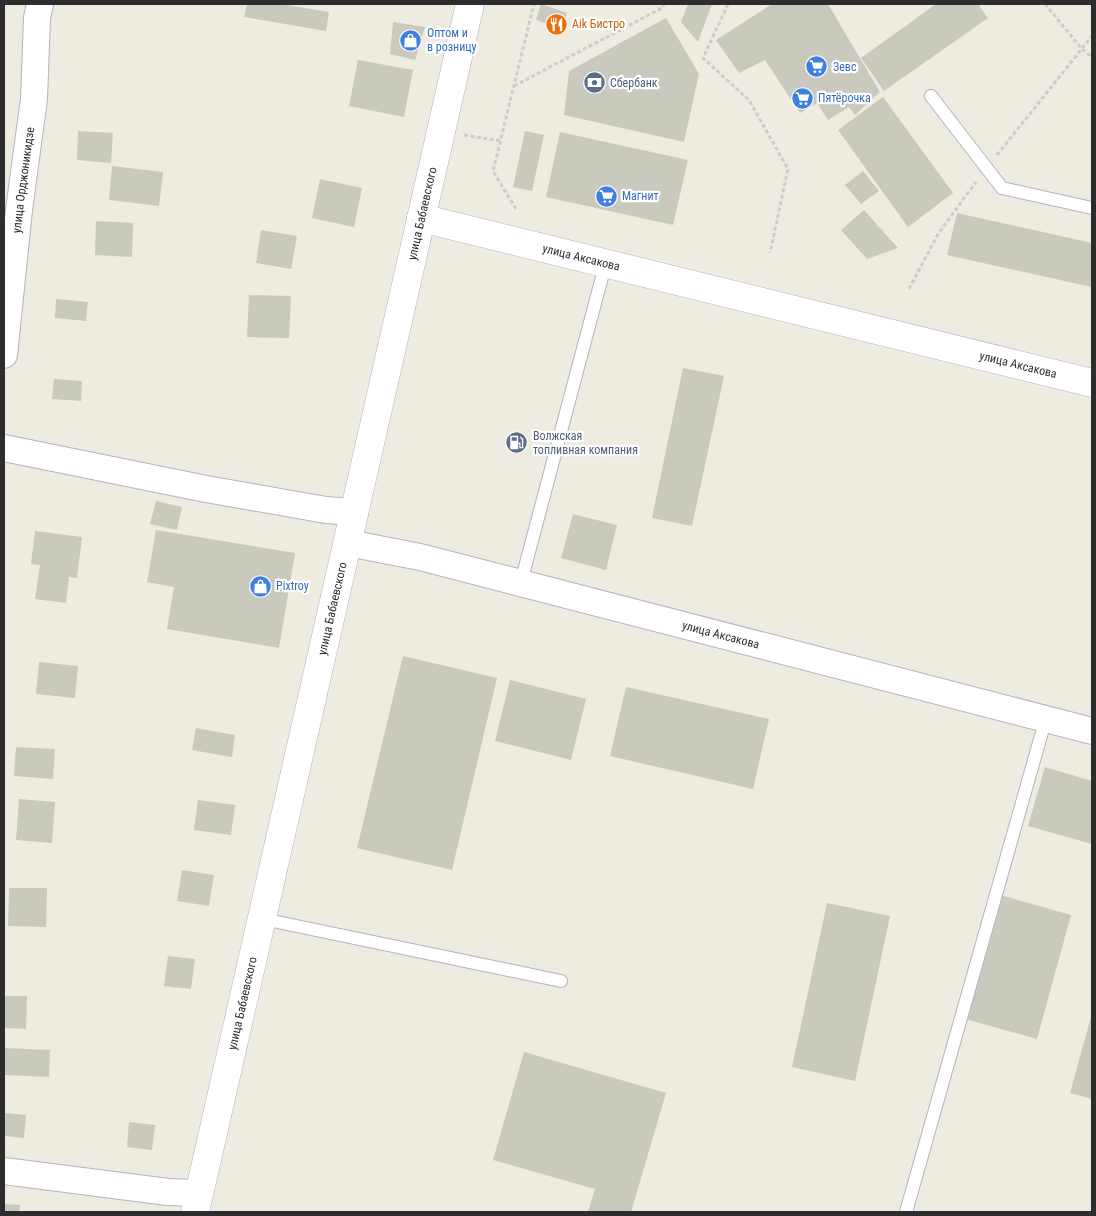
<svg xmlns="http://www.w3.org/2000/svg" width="1096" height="1216" font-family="'Roboto Condensed',sans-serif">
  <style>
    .building { fill: #cac9be }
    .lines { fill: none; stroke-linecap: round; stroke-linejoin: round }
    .lane-casing { stroke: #b4b3c0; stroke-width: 14 }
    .street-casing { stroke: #b4b3c0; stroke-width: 28 }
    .secondary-casing { stroke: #b4b3c0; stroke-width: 29 }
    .path { stroke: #cdcdcd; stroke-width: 3; stroke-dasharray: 4 2.5; stroke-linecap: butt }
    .lane { stroke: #fff; stroke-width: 12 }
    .street { stroke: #fff; stroke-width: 26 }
    .secondary { stroke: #fff; stroke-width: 28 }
    .labels { text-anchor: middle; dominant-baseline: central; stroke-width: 4.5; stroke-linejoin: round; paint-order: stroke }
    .food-label { font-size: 12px; fill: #c56008; stroke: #fff; text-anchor: start }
    .shop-label { font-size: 12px; fill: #366cbe; stroke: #fff; text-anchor: start }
    .service-label { font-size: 12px; fill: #4e5e75; stroke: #fff; text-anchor: start }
    .street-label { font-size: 12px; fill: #2d2d2d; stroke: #fff }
  </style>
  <rect width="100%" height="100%" fill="#eeebe0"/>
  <!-- building -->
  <path class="building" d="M 247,4 L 281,4 L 329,12 L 326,31 L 244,17 Z
    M 541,4 L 567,13 L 562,29 L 536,20 Z
    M 688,4 L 712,4 L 698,42 L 681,22 Z
    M 772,4 L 828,4 L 880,92 L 855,115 L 849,107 L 828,120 L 817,103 L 800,113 L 765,60 L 739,73 L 716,40 Z
    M 936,4 L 978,4 L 988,18 L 884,91 L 861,58 Z
    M 666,18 L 699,74 L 684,142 L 564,115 L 569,71 Z
    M 393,22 L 425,27 L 415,60 L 390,54 Z
    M 358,60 L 413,70 L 404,117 L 349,106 Z
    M 883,97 L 953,193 L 908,227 L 838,130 Z
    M 78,131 L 113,133 L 111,163 L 77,160 Z
    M 525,131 L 544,135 L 532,191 L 513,187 Z
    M 560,132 L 688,160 L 673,225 L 546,197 Z
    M 112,166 L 163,172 L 159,206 L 109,200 Z
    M 863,171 L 879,191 L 861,204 L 845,185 Z
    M 320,179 L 362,188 L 354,227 L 312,218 Z
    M 864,210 L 898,248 L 867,259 L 841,230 Z
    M 957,213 L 1092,243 L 1092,287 L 947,255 Z
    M 96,221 L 133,223 L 132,257 L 95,255 Z
    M 261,230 L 297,236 L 291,269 L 256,263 Z
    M 249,295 L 291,296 L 289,338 L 247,337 Z
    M 56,299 L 88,302 L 86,321 L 55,318 Z
    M 683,368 L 724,376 L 692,526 L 652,518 Z
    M 54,379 L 82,381 L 81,401 L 52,399 Z
    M 156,501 L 182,507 L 177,530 L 150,524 Z
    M 573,514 L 617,525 L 606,570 L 561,558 Z
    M 156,530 L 295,553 L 279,648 L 167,629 L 174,587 L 147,582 Z
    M 35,531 L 82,537 L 77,578 L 69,577 L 66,603 L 35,599 L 40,565 L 31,564 Z
    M 403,656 L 497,678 L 452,870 L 357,848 Z
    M 39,662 L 78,666 L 75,698 L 36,694 Z
    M 510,680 L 586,699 L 571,760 L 495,741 Z
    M 626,687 L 769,719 L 753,789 L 610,756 Z
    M 196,728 L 235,735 L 232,757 L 192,750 Z
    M 16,747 L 55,749 L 53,779 L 14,776 Z
    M 1045,767 L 1092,781 L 1092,844 L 1028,826 Z
    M 19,799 L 55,802 L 52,843 L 16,840 Z
    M 198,800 L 235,805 L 231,835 L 194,830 Z
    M 182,870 L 214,875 L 209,906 L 177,901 Z
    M 9,888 L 47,888 L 46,927 L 8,926 Z
    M 997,894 L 1071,915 L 1037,1039 L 962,1018 Z
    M 827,903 L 890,916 L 855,1081 L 792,1067 Z
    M 168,956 L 195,959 L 191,989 L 164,986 Z
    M 4,996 L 27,996 L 26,1029 L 4,1028 Z
    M 1092,1013 L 1092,1099 L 1070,1093 Z
    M 5,1048 L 50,1050 L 49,1077 L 4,1075 Z
    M 524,1052 L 666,1093 L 631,1212 L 588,1212 L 595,1189 L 493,1160 Z
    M 4,1113 L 26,1115 L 24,1138 L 4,1136 Z
    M 129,1122 L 155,1125 L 152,1150 L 127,1147 Z
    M 4,1204 L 20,1205 L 19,1212 L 4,1212 Z"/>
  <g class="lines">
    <defs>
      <path id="lane" d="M 931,96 L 1002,188 L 1092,208
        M 521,582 L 606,262
        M 263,919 L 561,981
        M 906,1212 L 1046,718"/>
      <g id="street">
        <path id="s1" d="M 4,355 L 19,210 L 34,99 L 37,18 L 40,4"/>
        <path d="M 4,448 L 206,489 L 326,510 L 355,512"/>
        <path id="s2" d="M 348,543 L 420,557 L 1092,731"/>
        <path d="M 4,1171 L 168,1192 L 199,1193"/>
      </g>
      <g id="secondary">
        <path id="s3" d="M 421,218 L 1092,383"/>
        <path id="s4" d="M 195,1212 L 470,4"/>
      </g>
    </defs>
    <!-- lane casing -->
    <use href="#lane" class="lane-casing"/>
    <!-- street casing -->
    <use href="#street" class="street-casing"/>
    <!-- secondary casing -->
    <use href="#secondary" class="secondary-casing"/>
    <!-- path -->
    <path class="path" d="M 728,4 L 703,58 L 749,100 L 788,169 L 770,253
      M 1045,4 L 1082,49 L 1092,57
      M 514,86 L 662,8 L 664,4
      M 464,135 L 501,141
      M 997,155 L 1092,36
      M 516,209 L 493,171 L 534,4
      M 909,289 L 938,234 L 976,182"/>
    <!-- lane -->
    <use href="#lane" class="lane"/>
    <!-- street -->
    <use href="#street" class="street"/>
    <!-- secondary -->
    <use href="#secondary" class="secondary"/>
  </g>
  <!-- icons -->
  <defs>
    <symbol id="restaurant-disc" viewBox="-11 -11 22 22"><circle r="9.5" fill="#e8710a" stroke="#fff"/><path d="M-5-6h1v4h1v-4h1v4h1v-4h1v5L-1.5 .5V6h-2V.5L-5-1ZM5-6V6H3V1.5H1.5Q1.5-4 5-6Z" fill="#fff"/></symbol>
    <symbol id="shop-disc" viewBox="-11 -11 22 22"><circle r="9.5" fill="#3f7fe0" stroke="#fff"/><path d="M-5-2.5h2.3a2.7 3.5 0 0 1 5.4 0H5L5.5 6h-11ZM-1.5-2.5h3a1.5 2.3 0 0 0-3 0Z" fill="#fff"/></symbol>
    <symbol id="supermarket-disc" viewBox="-11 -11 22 22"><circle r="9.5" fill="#3f7fe0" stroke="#fff"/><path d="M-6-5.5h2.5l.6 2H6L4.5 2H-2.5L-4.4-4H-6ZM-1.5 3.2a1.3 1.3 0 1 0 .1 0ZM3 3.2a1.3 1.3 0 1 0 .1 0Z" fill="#fff"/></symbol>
    <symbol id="bank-disc" viewBox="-11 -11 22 22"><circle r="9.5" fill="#5c6f8a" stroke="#fff"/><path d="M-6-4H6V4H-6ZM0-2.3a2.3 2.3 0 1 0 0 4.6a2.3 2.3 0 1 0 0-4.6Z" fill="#fff"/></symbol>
    <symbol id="fuel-disc" viewBox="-11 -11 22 22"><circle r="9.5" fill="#5c6f8a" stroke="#fff"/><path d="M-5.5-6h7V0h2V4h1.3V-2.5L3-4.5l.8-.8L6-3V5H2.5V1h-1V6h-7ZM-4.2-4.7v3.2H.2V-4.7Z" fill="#fff"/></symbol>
  </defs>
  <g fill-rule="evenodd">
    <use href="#restaurant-disc" x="544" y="12" width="25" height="25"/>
    <use href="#shop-disc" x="398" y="28" width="25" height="25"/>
    <use href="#supermarket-disc" x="804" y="54" width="25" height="25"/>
    <use href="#bank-disc" x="582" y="70" width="25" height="25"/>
    <use href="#supermarket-disc" x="790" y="86" width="25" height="25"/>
    <use href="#supermarket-disc" x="594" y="184" width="25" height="25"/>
    <use href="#fuel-disc" x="504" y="430" width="25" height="25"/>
    <use href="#shop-disc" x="248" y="574" width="25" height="25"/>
  </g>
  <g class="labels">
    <!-- food labels -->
    <g class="food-label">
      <text x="572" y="24">Aik Бистро</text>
    </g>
    <!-- shop labels -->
    <g class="shop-label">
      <text x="427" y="33">Оптом и<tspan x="427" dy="14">в розницу</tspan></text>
      <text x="833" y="67">Зевс</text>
      <text x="818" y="98">Пятёрочка</text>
      <text x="622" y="196">Магнит</text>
      <text x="276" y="586">Pixtroy</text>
    </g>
    <!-- service labels -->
    <g class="service-label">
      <text x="610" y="83">Сбербанк</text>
      <text x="533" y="436">Волжская<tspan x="533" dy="14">топливная компания</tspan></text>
    </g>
    <!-- street labels -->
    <g class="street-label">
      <text stroke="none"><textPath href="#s1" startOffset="176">улица Орджоникидзе</textPath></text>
      <text stroke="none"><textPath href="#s4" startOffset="1024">улица Бабаевского</textPath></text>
      <text stroke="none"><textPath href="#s3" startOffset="165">улица Аксакова</textPath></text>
      <text stroke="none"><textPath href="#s3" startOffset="615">улица Аксакова</textPath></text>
      <text stroke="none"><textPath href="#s4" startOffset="619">улица Бабаевского</textPath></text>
      <text stroke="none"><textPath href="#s2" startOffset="384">улица Аксакова</textPath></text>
      <text stroke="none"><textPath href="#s4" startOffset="214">улица Бабаевского</textPath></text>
    </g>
  </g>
  <!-- border -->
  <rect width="1096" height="1216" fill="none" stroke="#2d2d2d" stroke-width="10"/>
</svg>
